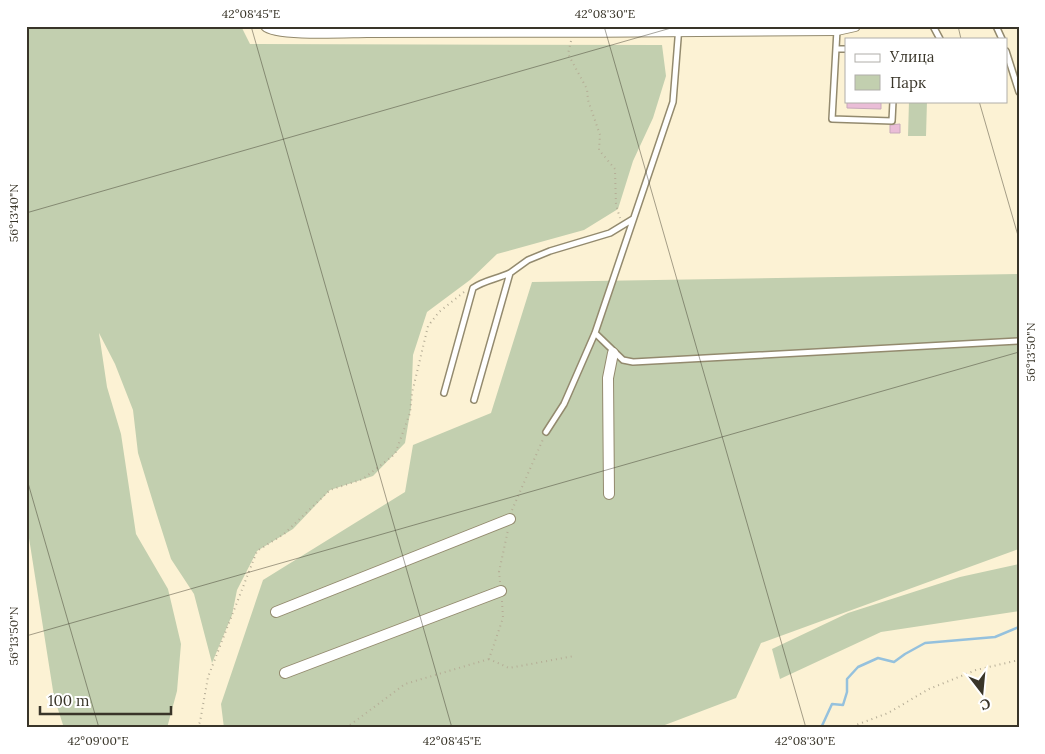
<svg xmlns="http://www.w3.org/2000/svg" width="1045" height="754" font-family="Lora,serif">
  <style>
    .green { fill: #c2cfaf }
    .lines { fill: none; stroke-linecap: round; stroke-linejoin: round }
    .stream { stroke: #95c1dd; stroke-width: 2.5 }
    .building { fill: #eabdd7; stroke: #c7a9ba }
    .lane-casing { stroke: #938a6e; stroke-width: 8 }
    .street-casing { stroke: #938a6e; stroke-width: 12 }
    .path { stroke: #b5ad96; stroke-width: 2; stroke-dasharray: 1 4; stroke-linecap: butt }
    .lane { stroke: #fff; stroke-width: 5 }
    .street { stroke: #fff; stroke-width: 10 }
    .ticks { fill: none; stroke: #393529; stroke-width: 1; stroke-opacity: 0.45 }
    .neatline { fill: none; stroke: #393529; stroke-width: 2 }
    .ticks-label { font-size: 12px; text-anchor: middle; fill: #393529 }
  </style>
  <rect width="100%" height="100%" fill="#fcf2d4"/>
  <!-- green -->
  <path class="green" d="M 26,26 L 241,26 L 250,44 L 662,45 L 666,76 L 653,118 L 633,161 L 618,209 L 584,230 L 497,254 L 470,280 L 427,312 L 413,355 L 411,407 L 405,443 L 373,476 L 330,490 L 293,529 L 257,551 L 237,590 L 232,615 L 212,663 L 194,594 L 171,559 L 157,515 L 138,453 L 133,410 L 115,364 L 99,333 L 107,387 L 121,434 L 136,534 L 168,589 L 181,644 L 177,691 L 167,728 L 64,728 L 54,697 L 26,519 Z
    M 909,101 L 927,101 L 926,136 L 908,136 Z
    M 1019,274 L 1019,549 L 761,643 L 736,698 L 657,728 L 224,728 L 221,704 L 263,580 L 405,492 L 413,445 L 491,413 L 532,282 Z
    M 1019,564 L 1019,611 L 881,632 L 780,679 L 772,649 L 848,613 L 960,577 Z"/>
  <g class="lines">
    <!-- stream -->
    <path class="stream" d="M 821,728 L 832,704 L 843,705 L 847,692 L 847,679 L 858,667 L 878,658 L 894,662 L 905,654 L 925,643 L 995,637 L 1019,627"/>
  </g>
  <!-- building -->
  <path class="building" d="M 847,101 L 881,101 L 881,109 L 847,108 Z
    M 900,124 L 900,133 L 890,133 L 890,125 Z"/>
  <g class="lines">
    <defs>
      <path id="lane" d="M 933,26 L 940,39
        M 996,26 L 1002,39
        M 837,30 L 832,119 L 892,121 L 893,101
        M 836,49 L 846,49
        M 1006,51 L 1019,92
        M 595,333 L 623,360 L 633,362 L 1019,341
        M 444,393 L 473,288 C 485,280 497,279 510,273
        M 474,400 L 510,273 L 528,260 L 550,251 L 610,233 L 633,219
        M 546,432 L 564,404 L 595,333 L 673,102 L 679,26"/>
      <path id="street" d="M 266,26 C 275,36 349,32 367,32 C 524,32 680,32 837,30 L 855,26
        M 609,494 L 608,378 L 613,353
        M 276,612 L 510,519
        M 285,673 L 501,591"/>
    </defs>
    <!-- lane casing -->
    <use href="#lane" class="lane-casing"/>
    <!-- street casing -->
    <use href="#street" class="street-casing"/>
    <!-- path -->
    <path class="path" d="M 571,41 L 568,54 L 587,89 L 588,100 L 600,135 L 599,150 L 615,169 L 616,205 L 620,218
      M 512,510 L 544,437
      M 500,582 L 499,572 L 508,530
      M 502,601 L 503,618 L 489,659 L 509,668 L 574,656
      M 197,728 L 200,722 L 208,677 L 257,551 L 284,534 L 330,490 L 363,479 L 395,454 L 410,413 L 412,393 L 428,326 L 439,312 L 464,292
      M 346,728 L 405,684 L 489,659
      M 848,728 L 888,713 L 929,689 L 976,670 L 1019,660"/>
    <!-- lane -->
    <use href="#lane" class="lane"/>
    <!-- street -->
    <use href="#street" class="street"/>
  </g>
  <!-- ticks -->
  <path class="ticks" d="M 251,26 L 452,728M 604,26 L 806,728M 958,26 L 961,39M 979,101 L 1019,239M 26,213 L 678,26M 26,476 L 99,728M 26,636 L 1019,352"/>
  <!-- border -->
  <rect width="1045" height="754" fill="none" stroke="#ffffff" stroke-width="55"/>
  <!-- legend -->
  <rect x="845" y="38" width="162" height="65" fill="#ffffff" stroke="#b0aea9"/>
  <rect x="855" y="54" width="25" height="8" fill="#ffffff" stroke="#b0aea9"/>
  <text x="890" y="62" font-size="15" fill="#393529">Улица</text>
  <rect x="855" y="75" width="25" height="15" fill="#c2cfaf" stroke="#b0aea9"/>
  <text x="890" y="88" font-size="15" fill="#393529">Парк</text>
  <!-- north arrow -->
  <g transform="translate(982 692) rotate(164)" stroke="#ffffff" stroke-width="4" paint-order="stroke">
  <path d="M0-4L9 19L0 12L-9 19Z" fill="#393529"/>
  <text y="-8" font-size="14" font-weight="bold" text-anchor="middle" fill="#393529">С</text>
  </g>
  <!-- scale -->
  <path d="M40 706v8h131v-8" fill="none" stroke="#393529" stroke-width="2.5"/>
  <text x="48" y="706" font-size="15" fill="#393529" stroke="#ffffff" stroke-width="4" paint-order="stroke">100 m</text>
  <rect x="28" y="28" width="990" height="698" class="neatline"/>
  <g class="ticks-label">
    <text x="251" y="18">42°08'45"E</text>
    <text x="605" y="18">42°08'30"E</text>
    <text transform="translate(14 213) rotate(-90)" y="4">56°13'40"N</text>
    <text transform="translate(1031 352) rotate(-90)" y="4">56°13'50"N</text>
    <text transform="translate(14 636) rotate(-90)" y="4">56°13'50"N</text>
    <text x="98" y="745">42°09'00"E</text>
    <text x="452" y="745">42°08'45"E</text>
    <text x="805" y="745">42°08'30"E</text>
  </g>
</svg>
